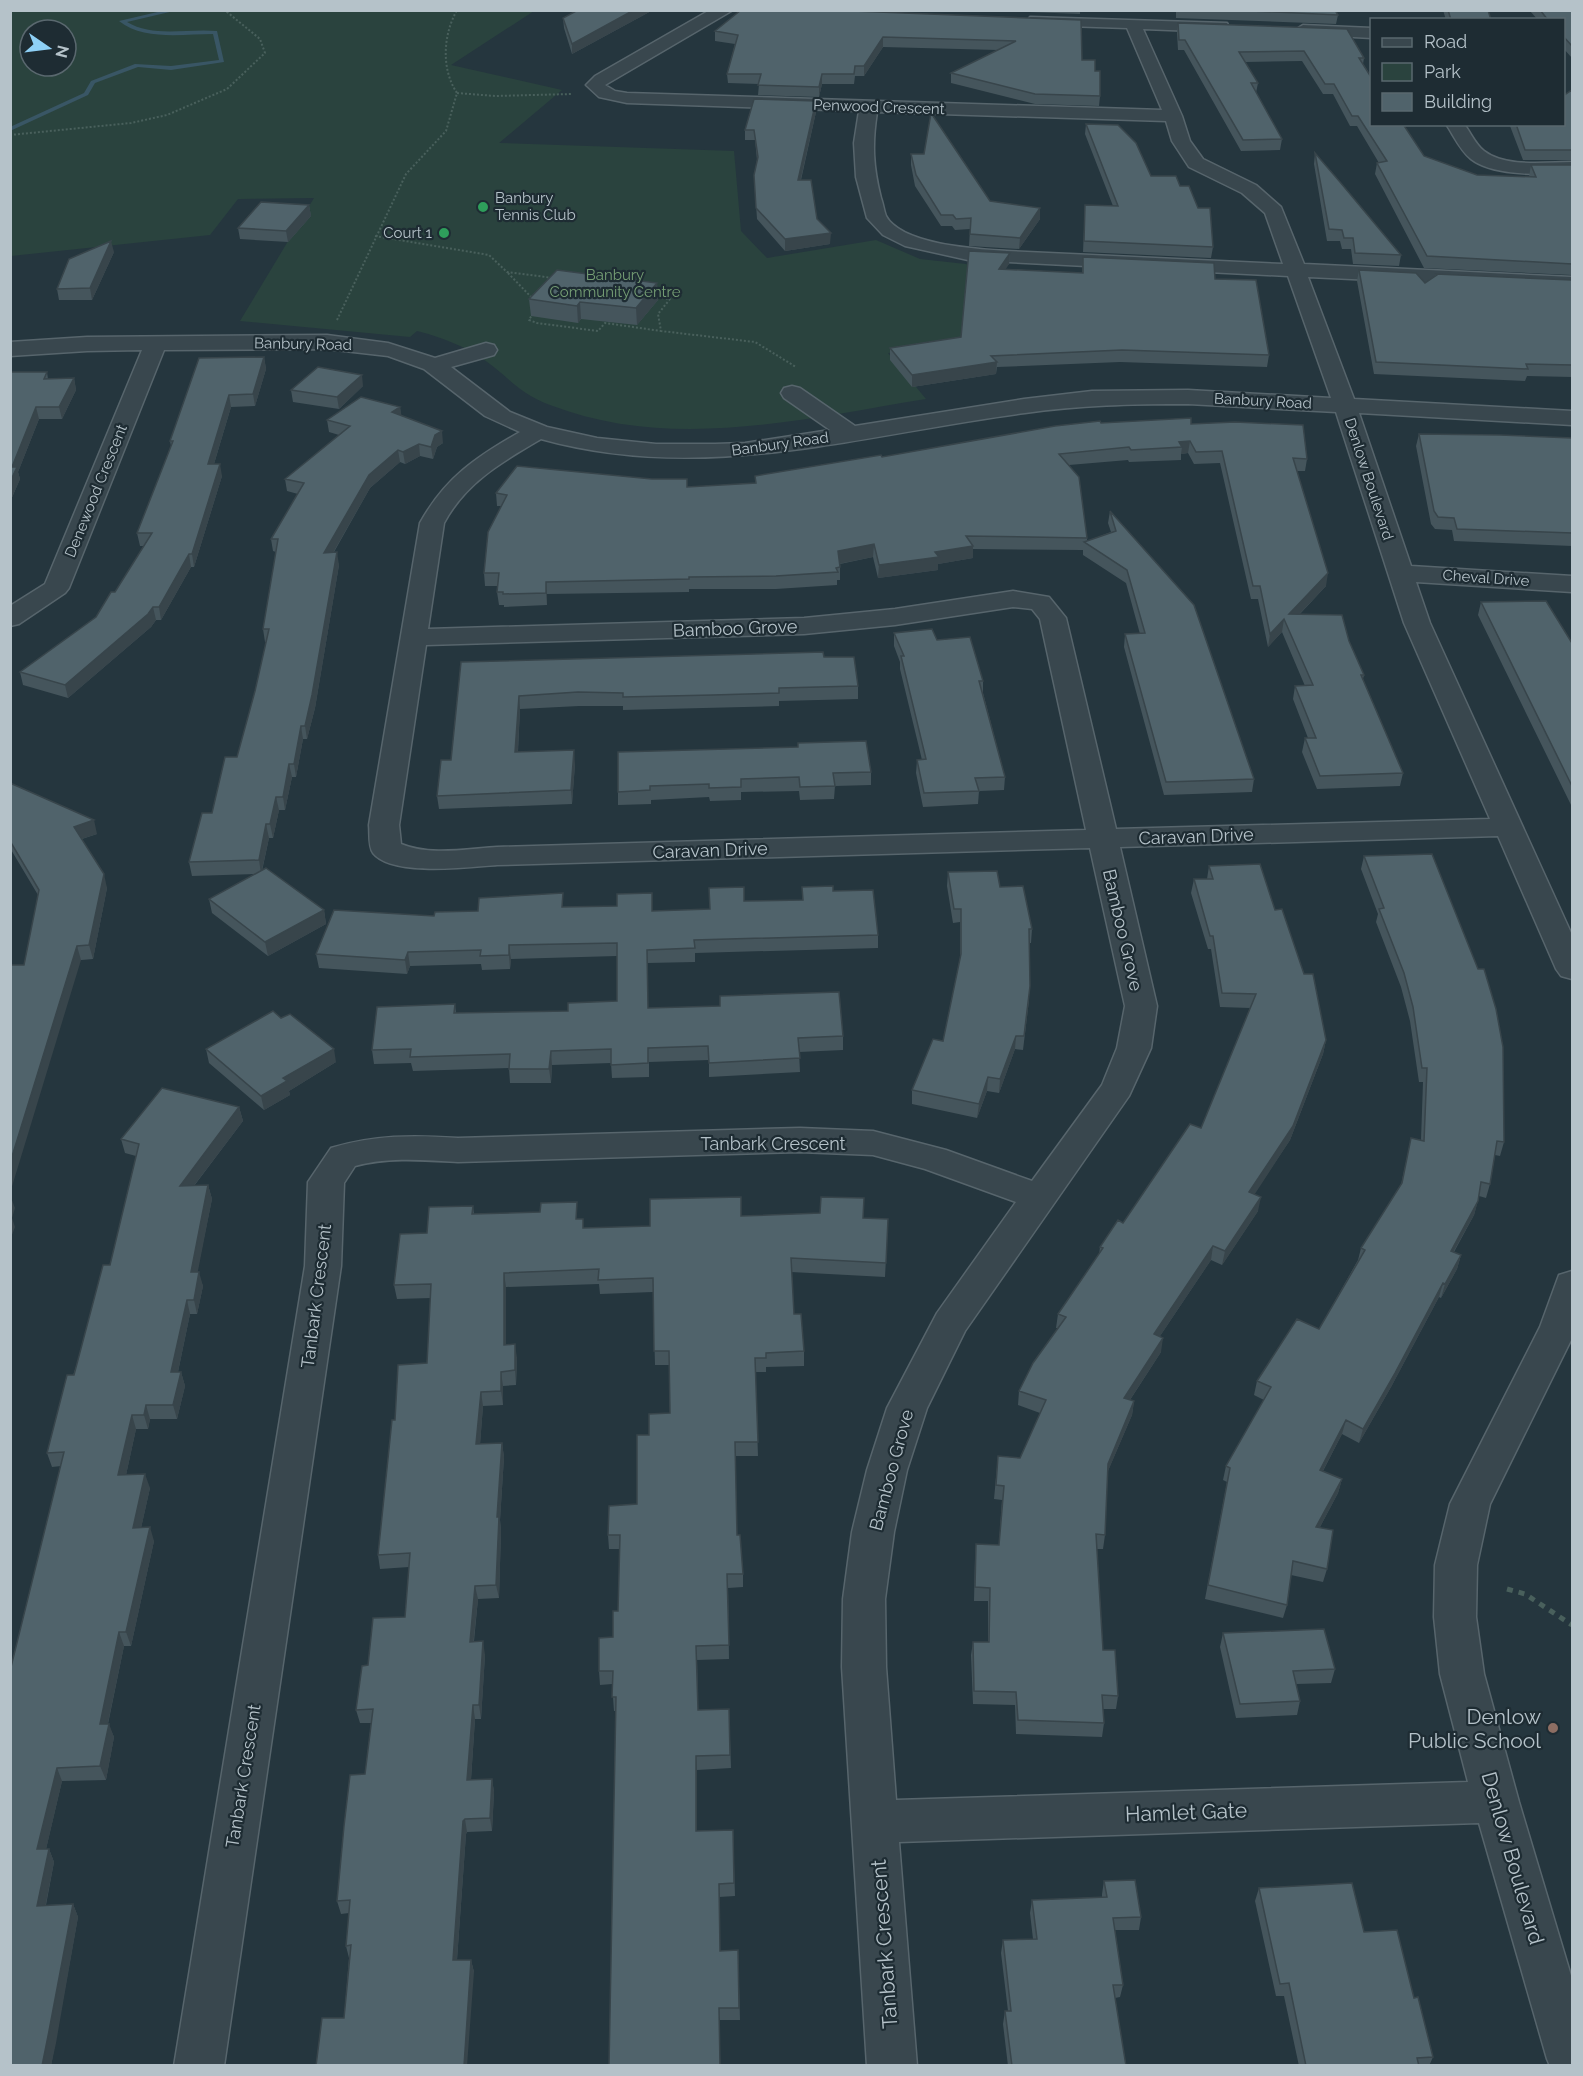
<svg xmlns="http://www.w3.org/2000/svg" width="1583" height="2076" font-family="Raleway,sans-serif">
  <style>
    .green { fill: #2a433e; fill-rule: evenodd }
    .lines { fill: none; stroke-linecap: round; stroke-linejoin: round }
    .stream { fill: #395665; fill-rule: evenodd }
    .minor-casing { stroke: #57656c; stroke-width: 3 }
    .path-far1 { stroke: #49605c; stroke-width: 2; stroke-dasharray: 2 2; stroke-linecap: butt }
    .path { stroke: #49605c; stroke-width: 5; stroke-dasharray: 6 6; stroke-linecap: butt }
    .minor { fill: #39474e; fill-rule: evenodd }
    .wall { fill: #45555c }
    .shaded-wall { fill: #38454b }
    .building { fill: #50636b; stroke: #38454b; stroke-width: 1.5 }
    .leisure-dot { fill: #2e9e5b; stroke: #1e2c33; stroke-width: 2 }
    .education-dot { fill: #8d6e63; stroke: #1e2c33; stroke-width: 2 }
    .labels { text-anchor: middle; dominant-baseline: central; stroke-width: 4.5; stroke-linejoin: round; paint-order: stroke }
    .far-street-label { font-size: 15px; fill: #b5c2c9; stroke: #1e2c33 }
    .far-poi-label { font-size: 15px; fill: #b5c2c9; stroke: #1e2c33; text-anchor: start }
    .far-park-label { font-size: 15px; fill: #759e74; stroke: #1e2c33 }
    .street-label { font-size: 18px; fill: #b5c2c9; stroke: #1e2c33 }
    .near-poi-label { font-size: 21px; fill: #b5c2c9; stroke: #1e2c33; text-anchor: end }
    .near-street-label { font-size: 21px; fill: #b5c2c9; stroke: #1e2c33 }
  </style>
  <rect width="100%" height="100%" fill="#25363e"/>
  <!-- green -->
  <path class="green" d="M 10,11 L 534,11 L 451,65 L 562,90 L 499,143 L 734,151 L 741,231 L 767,258 L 876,240 L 920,259 L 984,266 L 978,343 L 888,353 L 926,399 C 802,419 672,452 550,405 C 518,393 508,376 483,359 C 464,346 443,338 421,332 L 417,331 L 410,337 L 240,321 L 314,198 L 238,199 L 210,235 L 11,256 ZM 30,30 L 66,30 L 66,66 L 30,66 Z"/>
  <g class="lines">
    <!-- stream -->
    <path class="stream" d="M 166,10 L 178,10 L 127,22 C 153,38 188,28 217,31 L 224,62 L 171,70 L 138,67 L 95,83 L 88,95 L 10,131 L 10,127 L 84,93 L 91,81 L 135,64 L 171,66 L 219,60 L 213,34 C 183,34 144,41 119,21 Z"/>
    <defs>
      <path id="minor" d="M 710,10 L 733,10 L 605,85 L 615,91 L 627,93 L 1162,110 L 1127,28 L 1036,25 L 1030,23 L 1028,20 L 1030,17 L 1227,23 L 1229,27 L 1227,31 L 1221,32 L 1143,29 L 1182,116 L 1190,141 L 1203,159 L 1256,185 L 1281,207 L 1304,264 L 1572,277 L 1572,289 L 1308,277 L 1354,399 L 1572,411 L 1572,425 L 1359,413 L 1411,566 L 1572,576 L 1572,592 L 1416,582 L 1430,623 L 1572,935 L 1572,979 L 1561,976 L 1556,969 L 1498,836 L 1120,847 L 1157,1006 L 1151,1048 L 1129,1096 L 965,1331 L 927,1408 L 907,1470 L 894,1532 L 885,1599 L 886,1667 L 896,1800 L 1468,1782 L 1440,1674 L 1434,1617 L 1435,1565 L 1450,1504 L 1540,1327 L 1559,1275 L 1572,1271 L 1572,1338 L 1490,1504 L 1477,1565 L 1476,1617 L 1484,1674 L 1519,1802 L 1572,1979 L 1572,2066 L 1550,2066 L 1547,2059 L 1479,1823 L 899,1842 L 917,2066 L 867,2066 L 842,1667 L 843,1599 L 852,1532 L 867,1470 L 887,1408 L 937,1313 L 1016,1202 L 925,1169 L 873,1155 L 800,1152 L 458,1162 C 423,1160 389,1157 355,1166 L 344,1183 L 341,1266 L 224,2066 L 174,2066 L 305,1266 L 308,1182 L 331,1148 C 375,1135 412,1135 458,1138 L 800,1128 L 873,1131 L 946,1150 L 1032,1181 L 1102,1085 L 1117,1048 L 1125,1006 L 1090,848 L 497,865 C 470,867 392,877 373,853 C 368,846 370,833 369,825 L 420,523 C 445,478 476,457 520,432 L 485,416 L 424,369 L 388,356 L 327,349 L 164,350 L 69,588 L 65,593 L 19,624 L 10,626 L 10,606 L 45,584 L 142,350 L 87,351 L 10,356 L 10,342 L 87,337 L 327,335 L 388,343 L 435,358 L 486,343 L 494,345 L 497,350 L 494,355 L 451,367 L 510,412 L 547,427 L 597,438 L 656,444 L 715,444 L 745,443 L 830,430 L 784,398 L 781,393 L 784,388 L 792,386 L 800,388 L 855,426 L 1024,399 L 1092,391 L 1188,390 L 1331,398 L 1288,276 L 968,260 L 905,246 L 883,235 L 867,218 L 856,177 L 854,143 L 859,111 L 627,103 L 599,97 L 586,85 L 595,76 ZM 877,112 L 1166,121 L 1172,141 L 1189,167 L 1242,193 L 1265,213 L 1283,264 L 1007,251 C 977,249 902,245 886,216 C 884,211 883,203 881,198 C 873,166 872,144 877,112 ZM 1188,404 L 1336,412 L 1404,623 L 1490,819 L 1116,829 L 1066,618 L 1049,597 L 1013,591 L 895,609 L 804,618 L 428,629 L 444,523 C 466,482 502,462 541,439 C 706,485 862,434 1025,413 C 1080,405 1133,404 1188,404 ZM 1013,607 L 1032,609 L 1040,619 L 1086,830 L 497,847 C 466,849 430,856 401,844 L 399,825 L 426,645 L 804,634 L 895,625 Z
        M 1303,25 L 1372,28 L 1372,38 L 1297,34 L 1295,30 Z
        M 1446,124 L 1464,124 C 1471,133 1475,144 1484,151 C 1506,168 1546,162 1572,162 L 1572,174 C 1545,174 1494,177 1471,159 C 1460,150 1454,136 1446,124 Z"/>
    </defs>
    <!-- minor casing -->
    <use href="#minor" class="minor-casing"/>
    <!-- path-far1 -->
    <path class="path-far1" d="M 457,93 L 495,96 L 572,94
      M 10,135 L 131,123 L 167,115 L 227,89 L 265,53 L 260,39 L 227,12 L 229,10
      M 375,236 L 489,255 L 507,272 L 553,278
      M 508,273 L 534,300
      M 654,297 L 670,299 L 658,314 L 661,331 L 755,342 L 796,367
      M 533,313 L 529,320 L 537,323 L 598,331 L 605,323 L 661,331
      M 337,320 L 406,174 L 446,131 L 457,93 C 441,69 443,35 457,10"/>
    <!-- path -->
    <path class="path" d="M 1507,1589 L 1525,1594 L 1572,1625"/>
    <!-- minor -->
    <use href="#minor" class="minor"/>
  </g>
  <!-- wall -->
  <path class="wall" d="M 578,10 L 653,10 L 572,54 L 564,28 L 563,18 Z
    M 977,10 L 1080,10 L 1080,14 Z
    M 1176,10 L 1335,10 L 1338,15 L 1336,24 L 1176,18 Z
    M 1443,10 L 1488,10 L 1491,20 L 1446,20 Z
    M 1530,10 L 1572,10 L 1572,58 L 1563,48 L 1563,20 L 1538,20 L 1530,11 Z
    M 1081,20 L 1082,60 L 1095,71 L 1100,96 L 1099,106 L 1035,104 L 951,83 L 951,73 L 998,50 L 883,47 L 864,76 L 855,76 L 854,84 L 822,84 L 819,97 L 758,95 L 759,84 L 728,83 L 727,74 L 735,44 L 715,41 L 715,31 Z
    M 1178,23 L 1364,58 L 1363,64 L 1424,156 L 1477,175 L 1529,177 L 1531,165 L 1572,165 L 1572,275 L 1424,268 L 1375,174 L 1377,163 L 1379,163 L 1357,126 L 1350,126 L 1333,94 L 1323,94 L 1302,61 L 1245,62 L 1258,83 L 1256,93 L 1282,139 L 1280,150 L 1241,151 L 1184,50 L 1178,50 L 1177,33 Z
    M 1572,90 L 1572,160 L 1523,160 L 1510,126 L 1503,126 L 1503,124 L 1563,124 Z
    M 816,112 L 801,180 L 817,219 L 830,244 L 785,251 L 757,219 L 754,175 L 757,160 L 755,140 L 745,140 L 745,130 Z
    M 1086,124 L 1151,176 L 1180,186 L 1213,247 L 1211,258 L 1083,252 L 1085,205 L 1113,206 L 1085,134 Z
    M 1315,153 L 1401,255 L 1399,266 L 1353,264 L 1351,249 L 1342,249 L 1340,241 L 1327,241 L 1314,164 Z
    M 911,154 L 924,154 L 990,201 L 1040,208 L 1040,219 L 1019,249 L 969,246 L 970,229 L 955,230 L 952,226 L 941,226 L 915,186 L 911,165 Z
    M 309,205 L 311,216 L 288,242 L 240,239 L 238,228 Z
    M 114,252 L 92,300 L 59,300 L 57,289 Z
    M 1010,253 L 1009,264 L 1005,269 L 1082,273 L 1083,257 L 1215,279 L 1269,355 L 1267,367 L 1120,362 L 997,367 L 996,374 L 912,387 L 890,360 L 890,348 L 961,337 Z
    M 1359,270 L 1425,283 L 1435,276 L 1436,274 L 1572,280 L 1572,377 L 1527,376 L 1525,381 L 1374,374 L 1357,281 Z
    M 657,283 L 658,300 L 637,325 L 581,319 L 578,323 L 531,316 L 529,299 Z
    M 264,357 L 266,369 L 255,406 L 231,407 L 214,464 L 222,476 L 194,567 L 191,567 L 161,620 L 156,620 L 151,627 L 68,698 L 23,685 L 20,672 L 96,617 L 115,592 L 144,546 L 140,546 L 137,533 L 171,446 L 170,441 Z
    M 10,372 L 47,372 L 48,379 L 74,378 L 76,390 L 62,419 L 39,419 L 18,472 L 20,479 L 10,502 Z
    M 363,386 L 339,409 L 293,402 L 291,390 Z
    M 400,407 L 401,416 L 443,443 L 437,447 L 433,459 L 420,456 L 405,464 L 400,462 L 370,488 L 334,552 L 339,565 L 315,708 L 307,739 L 303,739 L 296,777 L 292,777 L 285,810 L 279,810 L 273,838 L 269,838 L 262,871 L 324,910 L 326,924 L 268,956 L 212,913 L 209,899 L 256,874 L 192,876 L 189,862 L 237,757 L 255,691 L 266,642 L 265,642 L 263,629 L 276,552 L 273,551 L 271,539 L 298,494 L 287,491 L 285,479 L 339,435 L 329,432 L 327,420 Z
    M 1101,423 L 1191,424 L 1307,459 L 1305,471 L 1297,471 L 1326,586 L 1299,615 L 1349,641 L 1364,675 L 1363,679 L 1403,773 L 1400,786 L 1317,789 L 1302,752 L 1305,738 L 1308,738 L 1293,699 L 1295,686 L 1305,686 L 1282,632 L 1268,647 L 1258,599 L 1251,599 L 1220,463 L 1194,464 L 1188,453 L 1181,454 L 1181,460 L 1129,462 L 1128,460 L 1069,465 L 1087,538 L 1087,541 L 1111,532 L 1108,523 L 1110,511 L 1254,779 L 1252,792 L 1164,795 L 1124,647 L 1125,634 L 1140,634 L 1126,583 L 1083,555 L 1083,550 L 973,549 L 973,558 L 938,564 L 938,570 L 878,578 L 873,557 L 840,564 L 840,580 L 837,580 L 837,585 L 776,589 L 689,589 L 689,592 L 547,594 L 547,605 L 504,607 L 504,605 L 499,605 L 497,592 L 498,586 L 485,586 L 484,573 L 501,506 L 497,506 L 496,493 L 688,487 L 755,483 L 755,476 L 882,457 Z
    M 1419,434 L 1572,438 L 1572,546 L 1454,541 L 1452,530 L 1435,529 L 1431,524 L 1416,446 Z
    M 1481,602 L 1572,643 L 1572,807 L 1478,615 Z
    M 894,633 L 937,640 L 983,681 L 983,693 L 1005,777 L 1004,790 L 979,791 L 978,804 L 923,807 L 916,773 L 917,760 L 922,760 L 900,669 L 900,662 L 894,646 Z
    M 824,657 L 858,686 L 858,699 L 779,701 L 779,706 L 623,710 L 623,706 L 579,706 L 520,709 L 518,752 L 575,764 L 572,804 L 439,809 L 437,796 L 451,760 L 461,662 Z
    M 618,752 L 871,772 L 871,785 L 835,786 L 834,799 L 800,800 L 799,791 L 741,792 L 741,800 L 710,801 L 709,797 L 651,800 L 651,804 L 618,805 Z
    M 10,783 L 97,834 L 82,839 L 107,888 L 93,959 L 24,965 L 38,895 L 10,848 Z
    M 1364,856 L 1504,1142 L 1500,1156 L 1495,1155 L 1490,1184 L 1486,1198 L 1479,1196 L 1474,1215 L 1454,1252 L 1461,1255 L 1457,1269 L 1441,1298 L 1439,1297 L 1391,1387 L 1359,1443 L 1342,1434 L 1323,1471 L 1342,1479 L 1338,1493 L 1320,1527 L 1327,1569 L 1323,1582 L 1291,1575 L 1287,1605 L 1283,1618 L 1205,1599 L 1227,1482 L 1223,1480 L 1226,1466 L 1264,1400 L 1254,1395 L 1257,1381 L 1319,1329 L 1358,1260 L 1361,1248 L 1401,1185 L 1411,1138 L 1421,1140 L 1423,1082 L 1419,1082 L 1410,1021 L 1401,987 L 1376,922 L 1378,914 L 1361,869 Z
    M 1209,866 L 1275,910 L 1326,1040 L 1323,1054 L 1290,1140 L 1254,1194 L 1258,1211 L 1222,1265 L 1211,1260 L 1160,1336 L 1161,1352 L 1130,1400 L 1134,1401 L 1132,1415 L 1107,1473 L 1105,1535 L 1103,1549 L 1097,1549 L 1103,1650 L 1118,1696 L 1116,1709 L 1103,1709 L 1104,1723 L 1102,1737 L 1016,1734 L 1015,1705 L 973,1704 L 971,1655 L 973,1642 L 988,1642 L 988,1601 L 974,1601 L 975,1558 L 976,1544 L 999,1545 L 1002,1500 L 994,1499 L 998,1456 L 1020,1458 L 1040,1413 L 1018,1405 L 1019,1391 L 1058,1328 L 1056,1328 L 1058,1314 L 1099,1255 L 1100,1247 L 1123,1223 L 1201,1128 L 1250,1008 L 1220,1007 L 1211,949 L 1208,949 L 1191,893 L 1194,879 L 1207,879 Z
    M 948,872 L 1000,887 L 1032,929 L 1031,943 L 1029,943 L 1029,1000 L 1023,1050 L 1015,1049 L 999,1093 L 987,1091 L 977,1118 L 912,1104 L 912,1090 L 943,1041 L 960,958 L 960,922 L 953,923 L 947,886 Z
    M 802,887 L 833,891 L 878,935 L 878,948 L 695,953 L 695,962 L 647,963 L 648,1008 L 843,1036 L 843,1050 L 799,1052 L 800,1072 L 709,1077 L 709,1060 L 649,1062 L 649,1077 L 612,1078 L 611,1063 L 552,1065 L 551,1083 L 510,1083 L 509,1068 L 413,1071 L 411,1063 L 374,1064 L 372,1050 L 455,1004 L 456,1013 L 568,1011 L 617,1001 L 617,956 L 511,959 L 510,969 L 482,970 L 481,964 L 410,966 L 407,974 L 319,968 L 316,954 L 434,916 L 478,911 L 564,907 L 653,911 L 710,909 L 744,901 L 802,900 Z
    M 206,1049 L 336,1062 L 289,1091 L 290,1095 L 264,1110 L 209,1063 Z
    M 239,1107 L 243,1121 L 194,1186 L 208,1185 L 212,1199 L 197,1272 L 203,1286 L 197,1314 L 190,1314 L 178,1372 L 181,1372 L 185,1386 L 177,1419 L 150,1419 L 148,1429 L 136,1429 L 126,1475 L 150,1488 L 141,1528 L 154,1541 L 131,1646 L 124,1646 L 108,1724 L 114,1737 L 106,1780 L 62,1781 L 46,1849 L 49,1849 L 54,1862 L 46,1905 L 73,1904 L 78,1917 L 51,2066 L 10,2066 L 61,1466 L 52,1467 L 47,1453 L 110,1265 L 136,1156 L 125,1153 L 121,1139 Z
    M 473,1206 L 474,1214 L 578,1219 L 584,1228 L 650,1226 L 741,1216 L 888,1219 L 885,1277 L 791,1272 L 794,1314 L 804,1351 L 804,1366 L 766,1367 L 766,1372 L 755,1372 L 758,1456 L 735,1456 L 737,1535 L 743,1574 L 743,1587 L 728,1588 L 729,1659 L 697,1660 L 698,1710 L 729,1709 L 731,1768 L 697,1770 L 697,1831 L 733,1830 L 735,1896 L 719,1897 L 720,1951 L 738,1950 L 740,2020 L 720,2020 L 615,1711 L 614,1711 L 612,1684 L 600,1685 L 599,1671 L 613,1637 L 618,1611 L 620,1549 L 609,1549 L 608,1535 L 637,1504 L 649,1435 L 670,1413 L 669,1365 L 655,1365 L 653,1292 L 600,1294 L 599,1284 L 506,1287 L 506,1344 L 517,1358 L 516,1385 L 503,1386 L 503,1405 L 483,1406 L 480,1444 L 502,1443 L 504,1457 L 500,1520 L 501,1531 L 499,1598 L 478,1599 L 474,1641 L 485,1655 L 481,1719 L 475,1719 L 471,1780 L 492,1779 L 494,1792 L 492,1831 L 467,1832 L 466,1834 L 457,1960 L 471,1960 L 474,1972 L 344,2018 L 349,1958 L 346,1946 L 349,1913 L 341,1914 L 337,1901 L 365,1774 L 371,1723 L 360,1723 L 356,1710 L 368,1665 L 405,1617 L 409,1567 L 380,1569 L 378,1555 L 395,1420 L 427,1363 L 431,1298 L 397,1299 L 394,1285 Z
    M 1223,1633 L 1335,1669 L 1331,1683 L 1296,1684 L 1300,1701 L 1297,1715 L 1236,1718 L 1220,1647 Z
    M 1104,1881 L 1141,1917 L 1139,1930 L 1115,1930 L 1123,1985 L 1120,1997 L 1115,1998 L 1126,2066 L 1008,2066 L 1003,2024 L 1005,2011 L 1008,2011 L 1001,1953 L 1003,1940 L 1033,1939 L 1030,1913 L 1032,1900 L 1102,1897 L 1102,1894 Z
    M 1259,1888 L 1364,1932 L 1414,1998 L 1433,2057 L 1429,2066 L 1299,2066 L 1284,1996 L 1276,1996 L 1255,1901 Z"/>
  <!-- shaded-wall -->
  <path class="shaded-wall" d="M 634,10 L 653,10 L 572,54 L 572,44 Z
    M 883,37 L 883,47 L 864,76 L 864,66 Z
    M 822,74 L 822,84 L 819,97 L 819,87 Z
    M 816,101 L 816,112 L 798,191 L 798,180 Z
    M 309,205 L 311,216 L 288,242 L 286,231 Z
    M 1040,208 L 1040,219 L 1019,249 L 1020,238 Z
    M 831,233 L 830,244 L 785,251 L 785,239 Z
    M 111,241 L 114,252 L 92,300 L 90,288 Z
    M 1010,253 L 1009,264 L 998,281 L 999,269 Z
    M 657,283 L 658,300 L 637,325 L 636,308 Z
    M 580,302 L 581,319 L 578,323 L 577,306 Z
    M 264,357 L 266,369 L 255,406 L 253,394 Z
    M 997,362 L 996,374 L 912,387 L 912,375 Z
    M 362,375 L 363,386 L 339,409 L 337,397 Z
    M 74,378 L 76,390 L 62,419 L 59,407 Z
    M 229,395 L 231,407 L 210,477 L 208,464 Z
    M 36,407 L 39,419 L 18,472 L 20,479 L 10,502 L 10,482 L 12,467 Z
    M 400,407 L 402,419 L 392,412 Z
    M 442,431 L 443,443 L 437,447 L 433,459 L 431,447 L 435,435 Z
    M 1190,441 L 1188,453 L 1181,454 L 1182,447 L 1179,442 Z
    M 419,444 L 420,456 L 405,464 L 403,452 Z
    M 398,450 L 400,462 L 370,488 L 326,565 L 324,553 L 369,475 Z
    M 220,464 L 222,476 L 194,567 L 192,554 Z
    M 874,544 L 873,557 L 838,564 L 838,551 Z
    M 973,546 L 973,558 L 938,564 L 938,570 L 878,578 L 879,565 L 935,552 Z
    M 337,552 L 339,565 L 315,708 L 307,739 L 305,726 Z
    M 189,554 L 191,567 L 161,620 L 159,607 Z
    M 1328,573 L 1326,586 L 1288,626 L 1289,614 Z
    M 546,582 L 547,594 L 547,605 L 546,593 Z
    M 153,607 L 156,620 L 151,627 L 68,698 L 65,685 Z
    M 1284,619 L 1282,632 L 1268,647 L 1270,634 Z
    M 519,696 L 520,709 L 517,766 L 515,752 Z
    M 301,726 L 303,739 L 296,777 L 294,764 Z
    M 574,750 L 575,764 L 572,804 L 571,790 Z
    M 289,764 L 292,777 L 285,810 L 283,797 Z
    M 276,797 L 279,810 L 273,838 L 270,824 Z
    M 94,820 L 97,834 L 78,840 L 74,827 Z
    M 266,824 L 269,838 L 261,874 L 259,860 Z
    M 104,874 L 107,888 L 93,959 L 89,945 Z
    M 324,910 L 326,924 L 268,956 L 265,942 Z
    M 509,945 L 511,959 L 510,969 L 509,955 Z
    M 77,946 L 81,960 L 10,1193 L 10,1163 Z
    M 408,952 L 410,966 L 407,974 L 405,960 Z
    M 1016,1036 L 1015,1049 L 999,1093 L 1000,1079 Z
    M 1326,1040 L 1323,1054 L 1290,1140 L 1247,1206 L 1249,1192 Z
    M 334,1049 L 336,1062 L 289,1091 L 290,1095 L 264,1110 L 261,1096 L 283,1078 Z
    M 551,1051 L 552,1065 L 551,1083 L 549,1069 Z
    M 988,1077 L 987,1091 L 977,1118 L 979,1104 Z
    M 239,1107 L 243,1121 L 183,1200 L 180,1186 Z
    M 208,1185 L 212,1199 L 195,1286 L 191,1272 Z
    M 10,1195 L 15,1208 L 12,1218 L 15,1227 L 10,1240 Z
    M 1261,1197 L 1258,1211 L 1222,1265 L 1225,1251 Z
    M 1478,1201 L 1474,1215 L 1446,1265 L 1451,1251 Z
    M 1213,1246 L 1211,1260 L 1152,1348 L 1154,1334 Z
    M 1461,1255 L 1457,1269 L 1441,1298 L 1445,1284 Z
    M 199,1272 L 203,1286 L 197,1314 L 194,1300 Z
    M 504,1273 L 506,1287 L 506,1359 L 504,1345 Z
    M 1443,1283 L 1439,1297 L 1391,1387 L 1359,1443 L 1363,1429 Z
    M 187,1300 L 190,1314 L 175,1386 L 171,1372 Z
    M 1163,1338 L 1161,1352 L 1122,1412 L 1124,1398 Z
    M 515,1344 L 517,1358 L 516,1385 L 515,1370 Z
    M 181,1372 L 185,1386 L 177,1419 L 173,1405 Z
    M 501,1372 L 503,1386 L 503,1405 L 501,1391 Z
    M 481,1392 L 483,1406 L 479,1458 L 476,1444 Z
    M 1134,1401 L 1132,1415 L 1105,1478 L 1108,1464 Z
    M 146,1405 L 150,1419 L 148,1429 L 144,1415 Z
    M 132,1415 L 136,1429 L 123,1489 L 118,1475 Z
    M 1346,1420 L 1342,1434 L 1316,1484 L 1320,1470 Z
    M 502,1443 L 504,1457 L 500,1520 L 501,1531 L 499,1598 L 496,1585 L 497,1517 Z
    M 145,1474 L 150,1488 L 138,1542 L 133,1528 Z
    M 1342,1479 L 1338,1493 L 1313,1540 L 1316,1527 Z
    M 150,1527 L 154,1541 L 131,1646 L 126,1632 Z
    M 475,1586 L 478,1599 L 472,1655 L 470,1642 Z
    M 119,1632 L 124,1646 L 105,1737 L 100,1724 Z
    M 483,1641 L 485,1655 L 481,1719 L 479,1705 Z
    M 473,1705 L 475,1719 L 470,1793 L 467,1780 Z
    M 109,1724 L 114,1737 L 106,1780 L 100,1766 Z
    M 696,1756 L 697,1770 L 697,1844 L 696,1831 Z
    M 57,1768 L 62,1781 L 43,1862 L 37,1849 Z
    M 492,1779 L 494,1792 L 492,1831 L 490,1818 Z
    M 465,1819 L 467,1832 L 466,1834 L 456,1973 L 453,1960 L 463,1821 Z
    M 49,1849 L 54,1862 L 43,1918 L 37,1906 Z
    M 73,1904 L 78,1917 L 56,2043 L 51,2066 L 42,2066 Z
    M 471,1960 L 474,1972 L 467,2066 L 464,2066 Z"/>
  <!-- building -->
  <path class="building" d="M 578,10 L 634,10 L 572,44 L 563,18 Z
    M 741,10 L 827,10 L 1081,20 L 1082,60 L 1095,60 L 1095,71 L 1100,71 L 1100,96 L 1035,94 L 951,73 L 1016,41 L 883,37 L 864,66 L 855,66 L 854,74 L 822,74 L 819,87 L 758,85 L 761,74 L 727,74 L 738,35 L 715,31 Z
    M 1230,10 L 1335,10 L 1338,15 Z
    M 1448,10 L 1488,10 L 1491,20 L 1451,20 Z
    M 1540,10 L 1572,10 L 1572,46 L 1563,36 L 1563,20 L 1548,20 Z
    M 1178,23 L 1347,29 L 1364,58 L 1359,58 L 1371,77 L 1371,124 L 1403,124 L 1424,156 L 1477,175 L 1536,177 L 1531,165 L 1572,165 L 1572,264 L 1427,256 L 1377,163 L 1387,161 L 1358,116 L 1352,116 L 1334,84 L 1325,84 L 1304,51 L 1239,52 L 1258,83 L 1251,83 L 1282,139 L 1243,140 L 1185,40 L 1179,40 Z
    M 1572,90 L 1572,150 L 1525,150 L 1516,124 L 1563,124 L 1563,96 Z
    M 754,99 L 816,101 L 798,180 L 811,180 L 817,219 L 831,233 L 785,239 L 756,208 L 754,175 L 758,157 L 754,130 L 745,130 Z
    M 931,113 L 990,201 L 1040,208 L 1020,238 L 970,234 L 971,218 L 956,219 L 953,215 L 941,215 L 916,175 L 911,154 L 924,154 Z
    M 1086,124 L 1118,125 L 1136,143 L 1151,176 L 1176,176 L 1180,186 L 1189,186 L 1198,208 L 1210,208 L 1213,247 L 1084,241 L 1085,205 L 1118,206 Z
    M 1315,153 L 1340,182 L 1401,255 L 1355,253 L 1353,238 L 1344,238 L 1342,230 L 1329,229 Z
    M 261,202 L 309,205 L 286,231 L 238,228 Z
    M 111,241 L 90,288 L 57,289 L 69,259 Z
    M 969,251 L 1010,253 L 999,269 L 1083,273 L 1083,257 L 1214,263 L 1215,279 L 1256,280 L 1269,355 L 1122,350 L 991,356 L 997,362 L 912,375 L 890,348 L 961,337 Z
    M 557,270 L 657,283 L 636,308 L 580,302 L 577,306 L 529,299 Z
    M 1359,270 L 1416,273 L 1425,283 L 1437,275 L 1436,274 L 1572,280 L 1572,365 L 1526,364 L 1528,369 L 1376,362 Z
    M 264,357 L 253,394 L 229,395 L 208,464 L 220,464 L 192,554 L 189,554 L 159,607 L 153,607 L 148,614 L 65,685 L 20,672 L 96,617 L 111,592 L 115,592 L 152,533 L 137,533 L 173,441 L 170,441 L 199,358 Z
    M 318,367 L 362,375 L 337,397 L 291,390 Z
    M 10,372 L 47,372 L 44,379 L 74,378 L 59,407 L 36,407 L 12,467 L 17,467 L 10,482 Z
    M 361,397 L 400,407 L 392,412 L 442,431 L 435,435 L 431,447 L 419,444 L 403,452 L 398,450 L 369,475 L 324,553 L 337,552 L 312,695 L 305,726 L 301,726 L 294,764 L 289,764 L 283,797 L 276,797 L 270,824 L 266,824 L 259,860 L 189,862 L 202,813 L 212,813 L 225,757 L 237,757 L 255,691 L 269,629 L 263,629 L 278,539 L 271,539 L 304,483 L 285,479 L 350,426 L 327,420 Z
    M 1191,418 L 1191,424 L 1235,422 L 1303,425 L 1307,459 L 1293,458 L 1328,573 L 1289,614 L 1342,615 L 1349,641 L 1364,675 L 1361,675 L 1403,773 L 1320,776 L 1305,738 L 1316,738 L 1295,686 L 1313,685 L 1284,619 L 1270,634 L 1260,586 L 1253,586 L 1222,451 L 1196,452 L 1190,441 L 1179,442 L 1182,447 L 1131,450 L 1129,447 L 1059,454 L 1079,477 L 1087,538 L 966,536 L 973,546 L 935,552 L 939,557 L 879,565 L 874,544 L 838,551 L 840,567 L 836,568 L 838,572 L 776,576 L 689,577 L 689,579 L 546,582 L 546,593 L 503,594 L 503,592 L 497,592 L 499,573 L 484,573 L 488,532 L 507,495 L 496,493 L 517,466 L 652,479 L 687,479 L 687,487 L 756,483 L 755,476 L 881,455 L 882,457 L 1055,426 L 1100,421 L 1101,423 Z
    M 1419,434 L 1500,435 L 1572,438 L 1572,533 L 1457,529 L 1454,518 L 1438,517 L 1434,511 Z
    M 1110,511 L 1194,605 L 1254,779 L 1166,782 L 1125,634 L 1145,633 L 1127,570 L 1084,542 L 1116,531 Z
    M 1546,601 L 1572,643 L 1572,786 L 1481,602 Z
    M 932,629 L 937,640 L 970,637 L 983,681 L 979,681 L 1005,777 L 975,778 L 979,791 L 924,793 L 917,760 L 926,759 L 901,656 L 904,656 L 894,633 Z
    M 823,652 L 824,657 L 854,657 L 858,686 L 779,688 L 779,693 L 713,695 L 623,697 L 623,693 L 578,692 L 519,696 L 515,752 L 574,750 L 571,790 L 437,796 L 441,760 L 451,760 L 461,662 Z
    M 866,741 L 871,772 L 833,773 L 835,786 L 800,787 L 799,777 L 741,779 L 741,787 L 709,788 L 709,784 L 650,786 L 650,790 L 618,792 L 618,752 L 798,747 L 798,743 Z
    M 10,783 L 94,820 L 74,827 L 104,874 L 89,945 L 77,946 L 10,1163 L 10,965 L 24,965 L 39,890 L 10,841 Z
    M 1432,854 L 1478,969 L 1484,969 L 1496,1009 L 1503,1047 L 1504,1142 L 1497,1141 L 1490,1184 L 1481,1182 L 1478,1201 L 1451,1251 L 1461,1255 L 1445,1284 L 1443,1283 L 1395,1373 L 1363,1429 L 1346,1420 L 1320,1470 L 1342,1479 L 1316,1527 L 1333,1530 L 1327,1569 L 1293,1561 L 1287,1605 L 1208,1585 L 1230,1468 L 1226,1466 L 1271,1387 L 1257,1381 L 1297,1319 L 1319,1329 L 1365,1250 L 1361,1248 L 1402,1183 L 1411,1138 L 1424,1141 L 1427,1068 L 1422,1068 L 1413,1007 L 1404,973 L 1379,909 L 1384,908 L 1364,856 Z
    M 1260,864 L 1275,910 L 1282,909 L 1304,974 L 1313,974 L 1326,1040 L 1293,1126 L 1249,1192 L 1261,1197 L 1225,1251 L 1213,1246 L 1154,1334 L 1163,1338 L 1124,1398 L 1134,1401 L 1108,1464 L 1105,1535 L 1096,1534 L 1103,1650 L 1115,1650 L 1118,1696 L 1102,1695 L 1104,1723 L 1018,1720 L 1016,1692 L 974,1691 L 973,1642 L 989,1642 L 990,1588 L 975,1587 L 976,1544 L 999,1545 L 1004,1486 L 996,1485 L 998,1456 L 1020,1458 L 1046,1400 L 1019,1391 L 1033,1363 L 1066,1317 L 1058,1314 L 1103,1248 L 1100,1247 L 1118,1220 L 1123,1223 L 1190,1124 L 1201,1128 L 1256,994 L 1222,993 L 1213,936 L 1210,936 L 1194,879 L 1213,879 L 1209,866 Z
    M 266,868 L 324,910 L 265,942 L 209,899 Z
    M 997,871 L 1000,887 L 1023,886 L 1032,929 L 1029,929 L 1030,986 L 1024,1036 L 1016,1036 L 1000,1079 L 988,1077 L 979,1104 L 912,1090 L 933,1039 L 943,1041 L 961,954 L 961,909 L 954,909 L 948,872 Z
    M 833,886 L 833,891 L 873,890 L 878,935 L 694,940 L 695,948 L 647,950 L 648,1008 L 720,1006 L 720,996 L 839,992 L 843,1036 L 798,1038 L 800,1058 L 709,1063 L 708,1046 L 648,1048 L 648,1063 L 611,1065 L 611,1049 L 551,1051 L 549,1069 L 509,1069 L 510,1054 L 410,1057 L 411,1049 L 372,1050 L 377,1007 L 455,1004 L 454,1013 L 568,1011 L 568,1003 L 617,1001 L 617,943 L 509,945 L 509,955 L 480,956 L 481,950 L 408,952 L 405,960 L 316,954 L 334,910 L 434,916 L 435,912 L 478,911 L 479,898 L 563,893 L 562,907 L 617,906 L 617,894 L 652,893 L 652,911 L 710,909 L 709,888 L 744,887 L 744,901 L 803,900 L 802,887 Z
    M 273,1011 L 281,1018 L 290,1014 L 334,1049 L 283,1078 L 287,1081 L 261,1096 L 206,1049 Z
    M 162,1088 L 239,1107 L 180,1186 L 208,1185 L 191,1272 L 199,1272 L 194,1300 L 187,1300 L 171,1372 L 181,1372 L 173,1405 L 146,1405 L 144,1415 L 132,1415 L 118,1475 L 145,1474 L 133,1528 L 150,1527 L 126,1632 L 119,1632 L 100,1724 L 109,1724 L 100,1766 L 57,1768 L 37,1849 L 49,1849 L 37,1906 L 73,1904 L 49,2031 L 42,2066 L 10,2066 L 10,1671 L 64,1452 L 47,1453 L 67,1375 L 74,1375 L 103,1265 L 110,1265 L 139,1144 L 121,1139 Z
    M 741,1197 L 741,1216 L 820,1213 L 821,1197 L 864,1198 L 863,1218 L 888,1219 L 886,1263 L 791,1258 L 794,1314 L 801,1314 L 804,1351 L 766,1353 L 766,1358 L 755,1358 L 758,1442 L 735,1442 L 737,1535 L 740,1535 L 743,1574 L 727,1574 L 729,1645 L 696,1646 L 698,1710 L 729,1709 L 730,1755 L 696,1756 L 696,1831 L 733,1830 L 734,1883 L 719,1884 L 720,1951 L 738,1950 L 739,2008 L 719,2008 L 720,2066 L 609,2066 L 616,1697 L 612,1697 L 613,1671 L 599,1671 L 599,1638 L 613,1637 L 613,1611 L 618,1611 L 620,1535 L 608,1535 L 609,1506 L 637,1504 L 637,1435 L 649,1435 L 649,1414 L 670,1413 L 669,1351 L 654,1351 L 653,1278 L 598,1280 L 599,1269 L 504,1273 L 504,1345 L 515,1344 L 515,1370 L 501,1372 L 501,1391 L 481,1392 L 476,1444 L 502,1443 L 497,1517 L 499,1517 L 496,1585 L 475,1586 L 470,1642 L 483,1641 L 479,1705 L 473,1705 L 467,1780 L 492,1779 L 490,1818 L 465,1819 L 463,1821 L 453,1960 L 471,1960 L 464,2066 L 316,2066 L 322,2018 L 344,2018 L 351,1945 L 346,1946 L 350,1900 L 337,1901 L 344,1826 L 350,1775 L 365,1774 L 373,1709 L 356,1710 L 362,1666 L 368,1665 L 373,1618 L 405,1617 L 410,1553 L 378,1555 L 392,1420 L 395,1420 L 398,1365 L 427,1363 L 431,1284 L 394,1285 L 400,1234 L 427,1233 L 429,1207 L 473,1206 L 472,1214 L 540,1212 L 541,1203 L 577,1202 L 576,1219 L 583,1219 L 583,1228 L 650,1226 L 650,1199 Z
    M 1324,1629 L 1335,1669 L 1293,1671 L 1300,1701 L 1240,1704 L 1223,1633 Z
    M 1135,1880 L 1141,1917 L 1113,1918 L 1123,1985 L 1113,1985 L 1126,2066 L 1012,2066 L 1005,2011 L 1011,2011 L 1003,1940 L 1037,1939 L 1032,1900 L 1107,1897 L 1104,1881 Z
    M 1352,1883 L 1364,1932 L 1397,1930 L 1414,1998 L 1418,1997 L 1433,2057 L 1417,2058 L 1419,2066 L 1306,2066 L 1289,1983 L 1280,1984 L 1259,1888 Z"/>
  <!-- markers -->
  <g class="leisure-dot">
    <circle cx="483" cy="207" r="6"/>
    <circle cx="444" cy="233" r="6"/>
  </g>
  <circle class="education-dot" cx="1553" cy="1728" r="6"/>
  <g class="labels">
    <!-- far-street labels -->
    <g class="far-street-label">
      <text transform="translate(879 107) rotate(2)">Penwood Crescent</text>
      <text transform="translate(303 344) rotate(1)">Banbury Road</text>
      <text transform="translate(1263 401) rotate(3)">Banbury Road</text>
      <text transform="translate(780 444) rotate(-8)">Banbury Road</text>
      <text transform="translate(1369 479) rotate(72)">Denlow Boulevard</text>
      <text transform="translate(96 491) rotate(-68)">Denewood Crescent</text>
      <text transform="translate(1486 578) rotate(4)">Cheval Drive</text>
    </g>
    <!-- far-poi labels -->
    <g class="far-poi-label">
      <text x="495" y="198">Banbury<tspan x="495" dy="17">Tennis Club</tspan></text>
      <text x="432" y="233" text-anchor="end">Court 1</text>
    </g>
    <!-- far-park labels -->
    <g class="far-park-label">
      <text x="615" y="275">Banbury<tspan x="615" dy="17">Community Centre</tspan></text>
    </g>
    <!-- street labels -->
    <g class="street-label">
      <text transform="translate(735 628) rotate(-2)">Bamboo Grove</text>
      <text transform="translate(1196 836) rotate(-2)">Caravan Drive</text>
      <text transform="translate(710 850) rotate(-2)">Caravan Drive</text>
      <text transform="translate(1123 930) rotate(77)">Bamboo Grove</text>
      <text x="773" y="1143">Tanbark Crescent</text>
      <text transform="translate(316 1296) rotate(-83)">Tanbark Crescent</text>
      <text transform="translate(891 1470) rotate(-75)">Bamboo Grove</text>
      <text transform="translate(243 1776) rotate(-81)">Tanbark Crescent</text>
    </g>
    <!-- near-poi labels -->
    <g class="near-poi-label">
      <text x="1541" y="1716">Denlow<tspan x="1541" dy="24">Public School</tspan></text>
    </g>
    <!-- near-street labels -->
    <g class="near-street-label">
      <text transform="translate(1186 1812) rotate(-2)">Hamlet Gate</text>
      <text transform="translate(1513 1858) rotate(74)">Denlow Boulevard</text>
      <text transform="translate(884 1944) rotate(-94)">Tanbark Crescent</text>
    </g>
  </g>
  <!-- border -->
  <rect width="1583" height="2076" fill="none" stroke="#b5c2c9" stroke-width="24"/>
  <!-- legend -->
  <rect x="1370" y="18" width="195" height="108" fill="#1e2c33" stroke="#5a686f" stroke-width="1.5"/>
  <rect x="1382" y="38" width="30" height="9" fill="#39474e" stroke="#5a686f" stroke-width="1.5"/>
  <text x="1424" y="48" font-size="18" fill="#b5c2c9">Road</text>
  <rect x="1382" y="63" width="30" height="18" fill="#2a433e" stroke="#5a686f" stroke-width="1.5"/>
  <text x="1424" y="78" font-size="18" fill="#b5c2c9">Park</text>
  <rect x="1382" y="93" width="30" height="18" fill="#50636b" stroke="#5a686f" stroke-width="1.5"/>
  <text x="1424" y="108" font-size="18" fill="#b5c2c9">Building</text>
  <!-- north arrow -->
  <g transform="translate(48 48) rotate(104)"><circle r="28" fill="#1e2c33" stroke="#5a686f" stroke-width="1.5"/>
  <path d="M0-4.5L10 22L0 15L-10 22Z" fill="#8ed0f6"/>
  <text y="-9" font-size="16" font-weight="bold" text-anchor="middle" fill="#b5c2c9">N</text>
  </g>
</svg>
